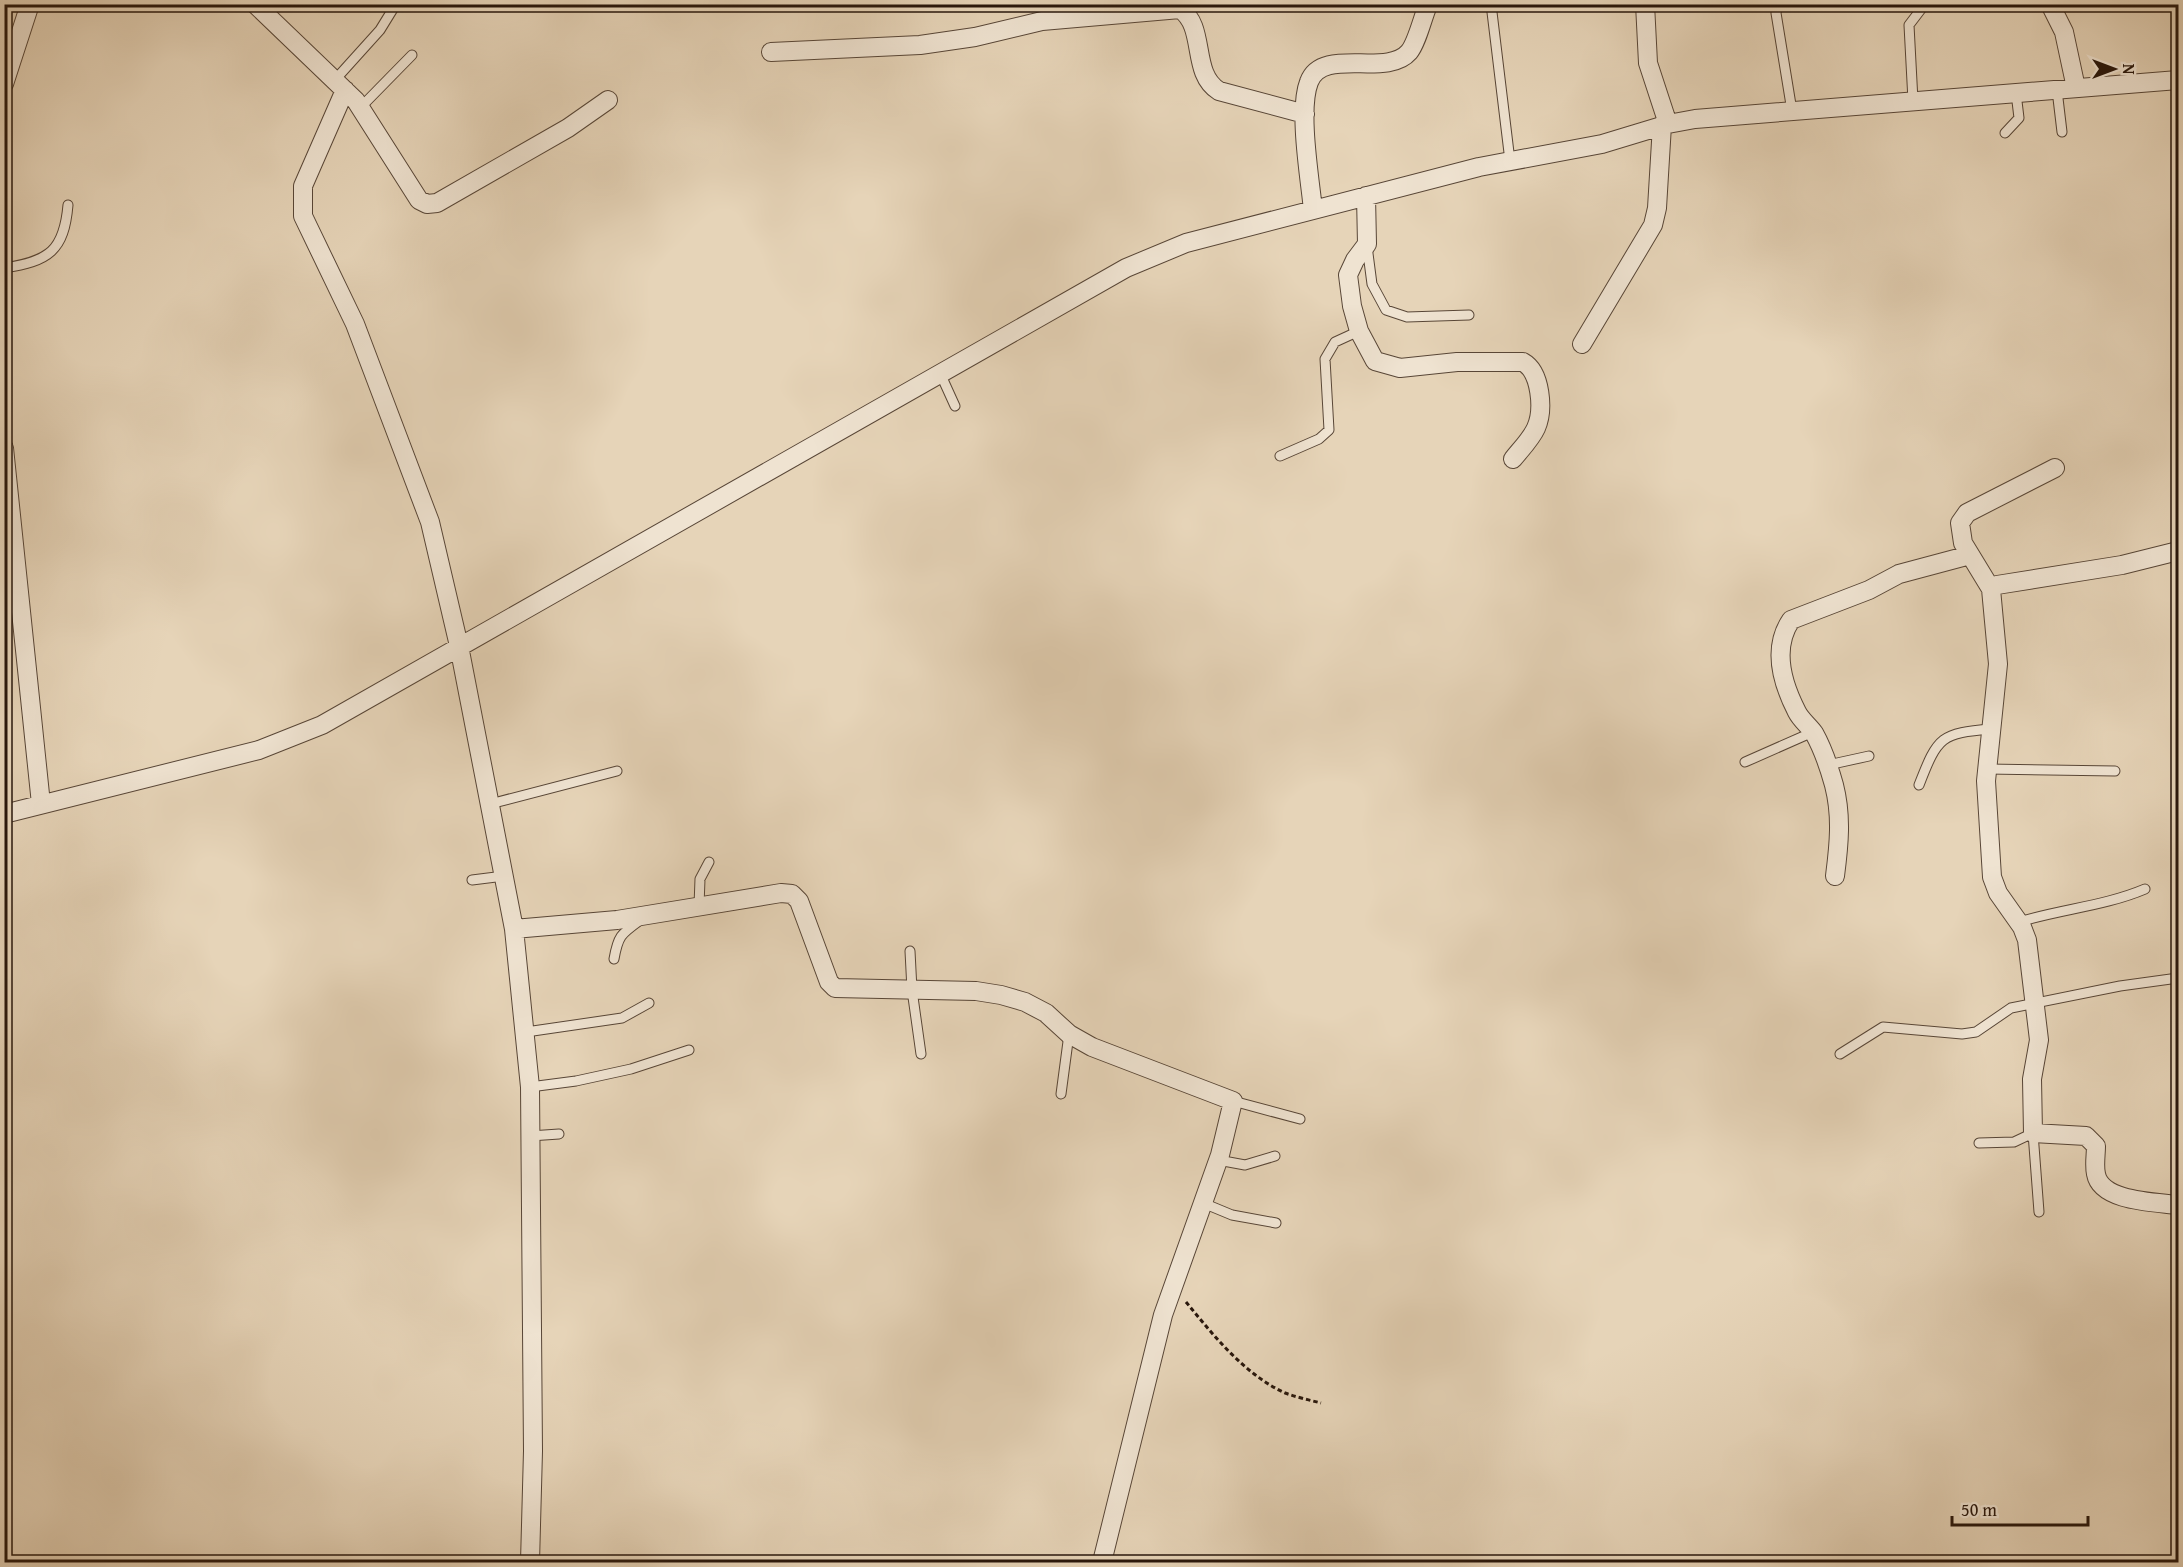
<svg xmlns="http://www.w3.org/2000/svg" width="2183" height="1567" font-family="'Gentium Book Plus',serif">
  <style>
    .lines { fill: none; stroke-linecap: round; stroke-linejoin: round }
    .lane-casing { stroke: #584637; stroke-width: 11 }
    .street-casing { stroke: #584637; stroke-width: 20 }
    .path { stroke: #29170c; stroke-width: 3; stroke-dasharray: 4.5 3; stroke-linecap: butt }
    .lane { stroke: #efe3d1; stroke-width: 9 }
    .street { stroke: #efe3d1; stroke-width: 18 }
  </style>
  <rect width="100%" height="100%" fill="#e6d4b8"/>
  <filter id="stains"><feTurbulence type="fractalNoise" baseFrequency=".00333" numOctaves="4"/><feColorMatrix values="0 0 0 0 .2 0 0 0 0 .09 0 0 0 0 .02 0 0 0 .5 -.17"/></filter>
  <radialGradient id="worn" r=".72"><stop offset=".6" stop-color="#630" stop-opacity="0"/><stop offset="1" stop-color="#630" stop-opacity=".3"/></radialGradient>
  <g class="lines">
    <defs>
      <path id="lane" d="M 1491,4 L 1510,161
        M 1778,4 L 1776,13 L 1792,111
        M 334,81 L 380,30 L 396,4
        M 2057,90 L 2062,132
        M 1913,101 L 1909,25 L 1925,4
        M 361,107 L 412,55
        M 2005,133 L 2019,118 L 2016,93
        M 1367,246 L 1372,284 L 1386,310 L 1407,317 L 1469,315
        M 4,268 C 49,261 64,251 68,205
        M 940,373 L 955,406
        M 1280,456 L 1319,439 L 1329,430 L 1325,359 L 1335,342 L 1359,331
        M 1745,762 L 1813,732
        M 1828,765 L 1869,756
        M 1987,769 L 2115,771
        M 1919,785 C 1938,736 1941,733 1992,729
        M 490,804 L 617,771
        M 472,880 L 504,876
        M 699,906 L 700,879 L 709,862
        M 2019,922 C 2061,909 2105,906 2145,889
        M 910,951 L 912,990 L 921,1054
        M 614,959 C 618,936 621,934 639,921
        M 526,1032 L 622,1018 L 649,1003
        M 1840,1054 L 1883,1027 L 1962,1034 L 1976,1032 L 2011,1008 L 2120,986 L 2178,978
        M 530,1087 L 576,1081 L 631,1069 L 689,1050
        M 1061,1094 L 1069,1034
        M 1233,1101 L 1300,1119
        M 530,1136 L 559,1134
        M 1979,1143 L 2014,1142 L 2033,1133 L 2039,1212
        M 1218,1160 L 1245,1165 L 1275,1156
        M 1203,1203 L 1232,1215 L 1276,1223"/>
      <path id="street" d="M 255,4 L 356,101 L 419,200 L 427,204 L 437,203 L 568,128 L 608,100
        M 1645,4 L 1648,63 L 1668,124
        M 2050,4 L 2064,32 L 2076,88
        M 771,52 L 920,45 L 975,37 L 1042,21 L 1180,9 C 1207,27 1190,73 1219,91 L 1305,114
        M 4,84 L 30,4
        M 345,90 L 303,186 L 303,216 L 355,324 L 430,522 L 459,646 L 514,929 L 530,1087 L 533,1451 L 530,1562
        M 1366,196 L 1367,244 L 1355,260 L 1348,275 L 1352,306 L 1359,331 L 1375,361 L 1400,368 L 1457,362 L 1523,362 C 1541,372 1544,410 1536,428 C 1531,439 1521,449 1513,459
        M 1313,210 C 1310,179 1298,110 1309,82 C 1322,46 1387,78 1409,52 C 1417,43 1423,16 1428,5
        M 1582,344 L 1653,225 L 1657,208 L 1662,125
        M 4,448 L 41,804
        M 2055,468 L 1967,513 L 1960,523 L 1963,543 L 1991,589 L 1998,664 L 1986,781 L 1992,877 L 1998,893 L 2022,927 L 2027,940 L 2039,1040 L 2032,1079 L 2033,1133 L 2086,1136 L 2096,1146 C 2096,1155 2094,1165 2096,1174 C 2101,1202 2156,1202 2178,1205
        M 1991,589 L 1997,585 L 2122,565 L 2178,551
        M 4,814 L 259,750 L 322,725 L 1126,268 L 1186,243 L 1479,167 L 1602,144 L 1668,124 L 1695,119 L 2178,80
        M 1835,876 C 1839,845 1842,816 1834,785 C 1829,767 1823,749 1814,733 C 1809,726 1801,720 1797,712 C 1782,683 1772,648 1791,620 L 1869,590 L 1899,574 L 1970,555
        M 514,929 L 617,920 L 781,893 L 792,894 L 799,901 L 829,982 L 835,988 L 976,991 L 1001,995 L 1025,1002 L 1046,1013 L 1069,1034 L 1092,1047 L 1233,1101 L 1220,1155 L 1163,1315 L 1102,1562"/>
    </defs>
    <!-- lane casing -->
    <use href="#lane" class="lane-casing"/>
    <!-- street casing -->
    <use href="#street" class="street-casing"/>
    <!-- path -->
    <path class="path" d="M 1186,1302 C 1214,1336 1244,1374 1285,1393 C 1296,1397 1309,1400 1321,1403"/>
    <!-- lane -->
    <use href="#lane" class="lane"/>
    <!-- street -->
    <use href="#street" class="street"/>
  </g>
  <!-- margin -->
  <rect width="2183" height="1567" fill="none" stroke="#e6d4b8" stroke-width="24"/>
  <rect x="6" y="6" width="2171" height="1555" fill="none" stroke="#29170c" stroke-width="3"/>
  <rect x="12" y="12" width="2159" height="1543" fill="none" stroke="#29170c" stroke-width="1.5"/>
  <!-- north arrow -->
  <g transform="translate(2114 69) rotate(90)" stroke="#efe3d1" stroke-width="4.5" paint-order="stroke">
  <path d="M0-4.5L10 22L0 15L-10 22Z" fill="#29170c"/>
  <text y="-9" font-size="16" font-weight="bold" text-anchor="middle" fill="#29170c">N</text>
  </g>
  <!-- scale -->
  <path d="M1952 1516v9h136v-9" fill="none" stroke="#29170c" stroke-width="3"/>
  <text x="1961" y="1516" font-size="18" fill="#29170c" stroke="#efe3d1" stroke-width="4.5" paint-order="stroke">50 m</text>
  <rect width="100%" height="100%" filter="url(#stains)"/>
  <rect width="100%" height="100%" fill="url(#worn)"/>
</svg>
